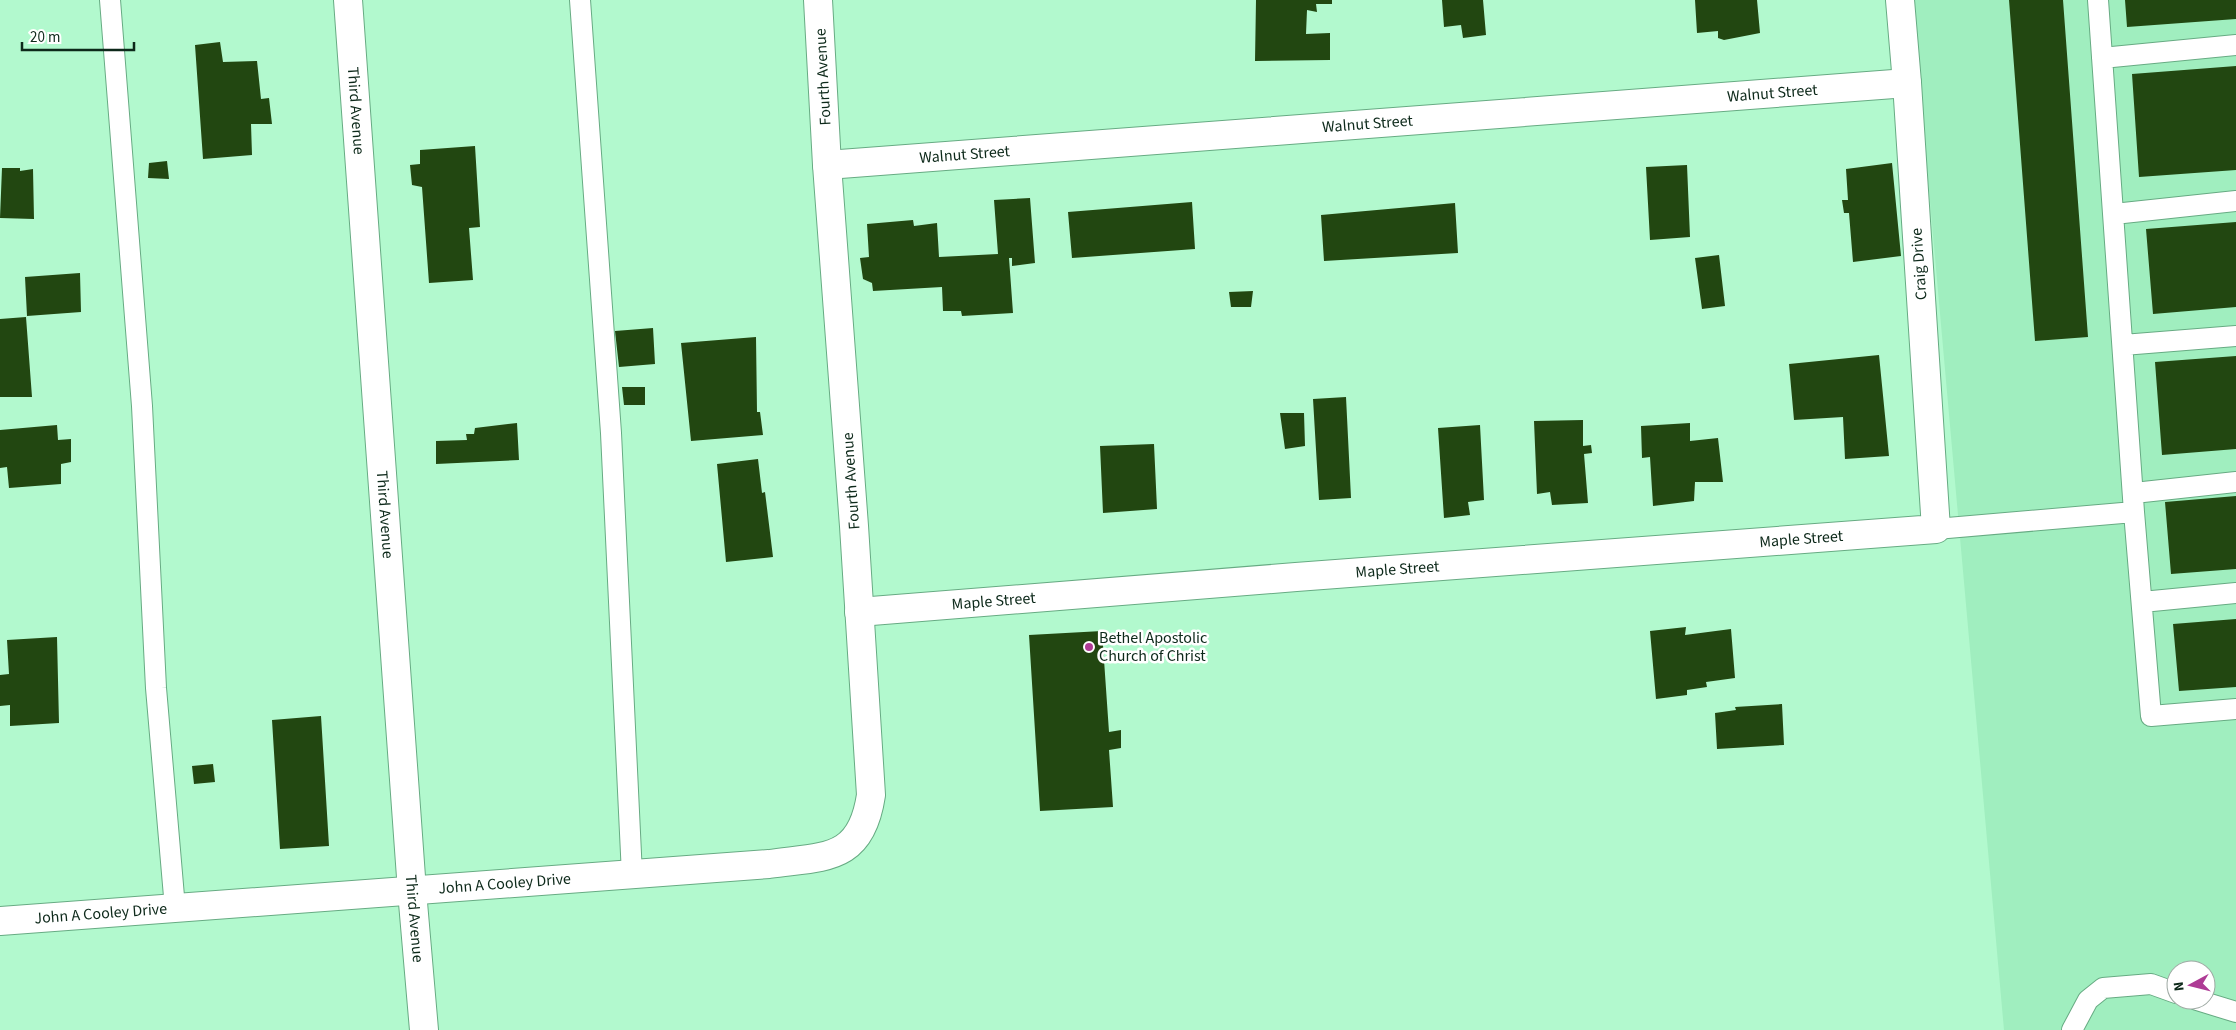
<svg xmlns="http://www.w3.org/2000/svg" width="2236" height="1030" font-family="'Source Sans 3',sans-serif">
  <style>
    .built { fill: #a0eebf; fill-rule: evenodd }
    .building { fill: #224711 }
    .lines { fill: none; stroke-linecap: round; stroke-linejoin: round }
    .lane-casing { stroke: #67ab83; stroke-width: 22 }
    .street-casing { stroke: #67ab83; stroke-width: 30 }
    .lane { stroke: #fff; stroke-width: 20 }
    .street { stroke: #fff; stroke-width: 28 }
    .poi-dot { fill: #ae3b95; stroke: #fff; stroke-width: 2 }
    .labels { text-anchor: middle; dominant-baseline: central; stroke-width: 5; stroke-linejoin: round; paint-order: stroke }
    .street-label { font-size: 16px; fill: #0d291a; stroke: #fff }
    .poi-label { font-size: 16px; fill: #0d291a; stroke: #fff; text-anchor: start }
  </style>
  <rect width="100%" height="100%" fill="#b2f9ce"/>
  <!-- built -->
  <path class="built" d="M 1912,0 L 2236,0 L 2236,1030 L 2004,1030 ZM 2176,970 L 2206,970 L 2206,1000 L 2176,1000 Z"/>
  <!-- building -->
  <path class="building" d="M 1256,0 L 1332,0 L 1332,4 L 1316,4 L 1317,12 L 1307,10 L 1306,34 L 1330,33 L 1330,60 L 1255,61 Z
    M 1442,0 L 1483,0 L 1486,35 L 1463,38 L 1461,25 L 1444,27 Z
    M 1695,0 L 1757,0 L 1760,33 L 1724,40 L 1718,38 L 1718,31 L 1697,33 Z
    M 2009,0 L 2063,0 L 2088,337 L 2035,341 Z
    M 2125,0 L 2236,0 L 2236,19 L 2127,27 Z
    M 220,42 L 223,62 L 257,61 L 261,99 L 269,98 L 272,124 L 251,124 L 252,155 L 203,159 L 195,45 Z
    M 2236,66 L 2236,170 L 2139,177 L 2132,74 Z
    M 475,146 L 480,227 L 469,228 L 473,280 L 429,283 L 422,187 L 412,185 L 410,165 L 420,164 L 420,150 Z
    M 167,161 L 169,179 L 148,178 L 149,163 Z
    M 1892,163 L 1901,256 L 1853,262 L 1849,213 L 1844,213 L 1842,200 L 1848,200 L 1846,169 Z
    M 1687,165 L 1690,237 L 1650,240 L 1646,167 Z
    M 2,168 L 20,168 L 20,171 L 33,169 L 34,219 L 0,218 Z
    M 1030,198 L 1035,263 L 1012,266 L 1012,258 L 1009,258 L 1013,313 L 962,316 L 961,311 L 943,311 L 942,287 L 873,291 L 872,283 L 863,279 L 860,258 L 869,257 L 867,224 L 913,220 L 914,226 L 937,223 L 939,257 L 998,254 L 994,200 Z
    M 1192,202 L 1195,249 L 1072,258 L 1068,212 Z
    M 1455,203 L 1458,253 L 1324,261 L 1321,215 Z
    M 2236,222 L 2236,307 L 2153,314 L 2146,229 Z
    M 1719,255 L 1725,306 L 1702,309 L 1695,258 Z
    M 80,273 L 81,312 L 27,316 L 25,277 Z
    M 1253,291 L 1251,307 L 1231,307 L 1229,292 Z
    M 26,317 L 32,397 L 0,397 L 0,319 Z
    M 653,328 L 655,364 L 619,367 L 615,331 Z
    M 756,337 L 757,412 L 760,412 L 763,435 L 691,441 L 681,343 Z
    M 1879,355 L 1889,456 L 1845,459 L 1843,417 L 1794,420 L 1789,364 Z
    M 2236,356 L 2236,449 L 2162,455 L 2155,362 Z
    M 622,387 L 645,387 L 645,405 L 624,405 Z
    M 1346,397 L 1351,498 L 1319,500 L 1313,399 Z
    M 1280,413 L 1304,413 L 1305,446 L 1285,449 Z
    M 1583,420 L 1583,446 L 1591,445 L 1592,453 L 1584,454 L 1588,503 L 1552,505 L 1550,492 L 1537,494 L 1534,421 Z
    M 517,423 L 519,460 L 436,464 L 436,441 L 467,440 L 466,434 L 474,434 L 475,428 Z
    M 1690,423 L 1690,441 L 1718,438 L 1723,482 L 1695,482 L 1694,501 L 1653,506 L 1650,457 L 1642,458 L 1641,426 Z
    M 57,425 L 58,440 L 71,439 L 71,462 L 61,464 L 61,484 L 9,488 L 7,467 L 0,468 L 0,430 Z
    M 1480,425 L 1484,500 L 1468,502 L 1470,515 L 1444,518 L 1438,428 Z
    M 1154,444 L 1157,509 L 1103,513 L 1100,446 Z
    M 758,459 L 762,493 L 765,492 L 773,557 L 726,562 L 717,464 Z
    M 2236,496 L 2236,569 L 2171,574 L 2165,502 Z
    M 2236,619 L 2236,687 L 2179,691 L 2173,624 Z
    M 1686,627 L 1685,635 L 1731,629 L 1735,678 L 1706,682 L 1707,687 L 1687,690 L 1687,695 L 1656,699 L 1650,631 Z
    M 1102,631 L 1109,732 L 1121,730 L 1121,748 L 1109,750 L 1113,807 L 1040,811 L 1029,635 Z
    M 57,637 L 59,723 L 10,726 L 10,705 L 0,706 L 0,675 L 9,674 L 7,640 Z
    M 1782,704 L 1784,745 L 1717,749 L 1715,713 L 1736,710 L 1735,707 Z
    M 321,716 L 329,846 L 280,849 L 272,720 Z
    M 213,764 L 215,782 L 194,784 L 192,766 Z"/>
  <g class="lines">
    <defs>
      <path id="lane" d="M 110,0 L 142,406 L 156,688 L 175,908
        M 580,0 L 611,433 L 632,875
        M 2098,0 L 2134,512 L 2151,716 L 2236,709
        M 2102,58 L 2236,45
        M 2114,214 L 2236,201
        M 2123,345 L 2236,336
        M 2134,493 L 2236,482
        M 1936,529 L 2134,512
        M 2142,602 L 2236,593
        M 2197,1000 L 2236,1012
        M 2072,1030 L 2088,1000 L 2103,988 L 2151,984 L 2176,993"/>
      <g id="street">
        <path id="s1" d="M 348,0 L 412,891 L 424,1030"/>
        <path id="s2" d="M 827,165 L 1907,83"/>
        <path id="s3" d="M 859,612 L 1296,577 L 1936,529 L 1907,83 L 1900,0"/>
        <path id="s4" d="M 0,921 L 769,864 C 825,856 861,862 871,795 L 854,526 L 827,165 L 818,0"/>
      </g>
    </defs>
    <!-- lane casing -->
    <use href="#lane" class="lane-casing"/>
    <!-- street casing -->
    <use href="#street" class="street-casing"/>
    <!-- lane -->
    <use href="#lane" class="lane"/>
    <!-- street -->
    <use href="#street" class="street"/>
  </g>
  <!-- markers -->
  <circle class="poi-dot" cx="1089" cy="647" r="5"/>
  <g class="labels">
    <!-- street labels -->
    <g class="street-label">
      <text transform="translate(823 77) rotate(-93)">Fourth Avenue</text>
      <text stroke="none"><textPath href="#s2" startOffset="948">Walnut Street</textPath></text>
      <text stroke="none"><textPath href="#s1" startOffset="111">Third Avenue</textPath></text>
      <text stroke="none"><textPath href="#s2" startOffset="542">Walnut Street</textPath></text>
      <text stroke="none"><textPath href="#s2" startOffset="138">Walnut Street</textPath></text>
      <text transform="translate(1919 264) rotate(-94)">Craig Drive</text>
      <text transform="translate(851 481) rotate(-94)">Fourth Avenue</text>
      <text stroke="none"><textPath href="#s1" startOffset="516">Third Avenue</textPath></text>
      <text stroke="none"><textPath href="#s3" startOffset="945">Maple Street</textPath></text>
      <text stroke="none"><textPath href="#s3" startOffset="540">Maple Street</textPath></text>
      <text stroke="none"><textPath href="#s3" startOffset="135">Maple Street</textPath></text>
      <text stroke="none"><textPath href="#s4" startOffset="506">John A Cooley Drive</textPath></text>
      <text stroke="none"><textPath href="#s4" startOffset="101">John A Cooley Drive</textPath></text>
      <text stroke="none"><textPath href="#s1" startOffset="921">Third Avenue</textPath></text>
    </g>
    <!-- poi labels -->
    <g class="poi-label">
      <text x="1099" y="638">Bethel Apostolic<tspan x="1099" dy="18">Church of Christ</tspan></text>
    </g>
  </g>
  <!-- north arrow -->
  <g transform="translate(2191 985) rotate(263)"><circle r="24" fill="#ffffff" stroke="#9ea9a3"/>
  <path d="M0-4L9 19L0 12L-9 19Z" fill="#ae3b95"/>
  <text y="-8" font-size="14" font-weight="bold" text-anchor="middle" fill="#0d291a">N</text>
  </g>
  <!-- scale -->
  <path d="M22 42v8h112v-8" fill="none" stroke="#0d291a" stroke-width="2.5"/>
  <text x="30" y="42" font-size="15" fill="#0d291a" stroke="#ffffff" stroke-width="4" paint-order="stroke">20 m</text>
</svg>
